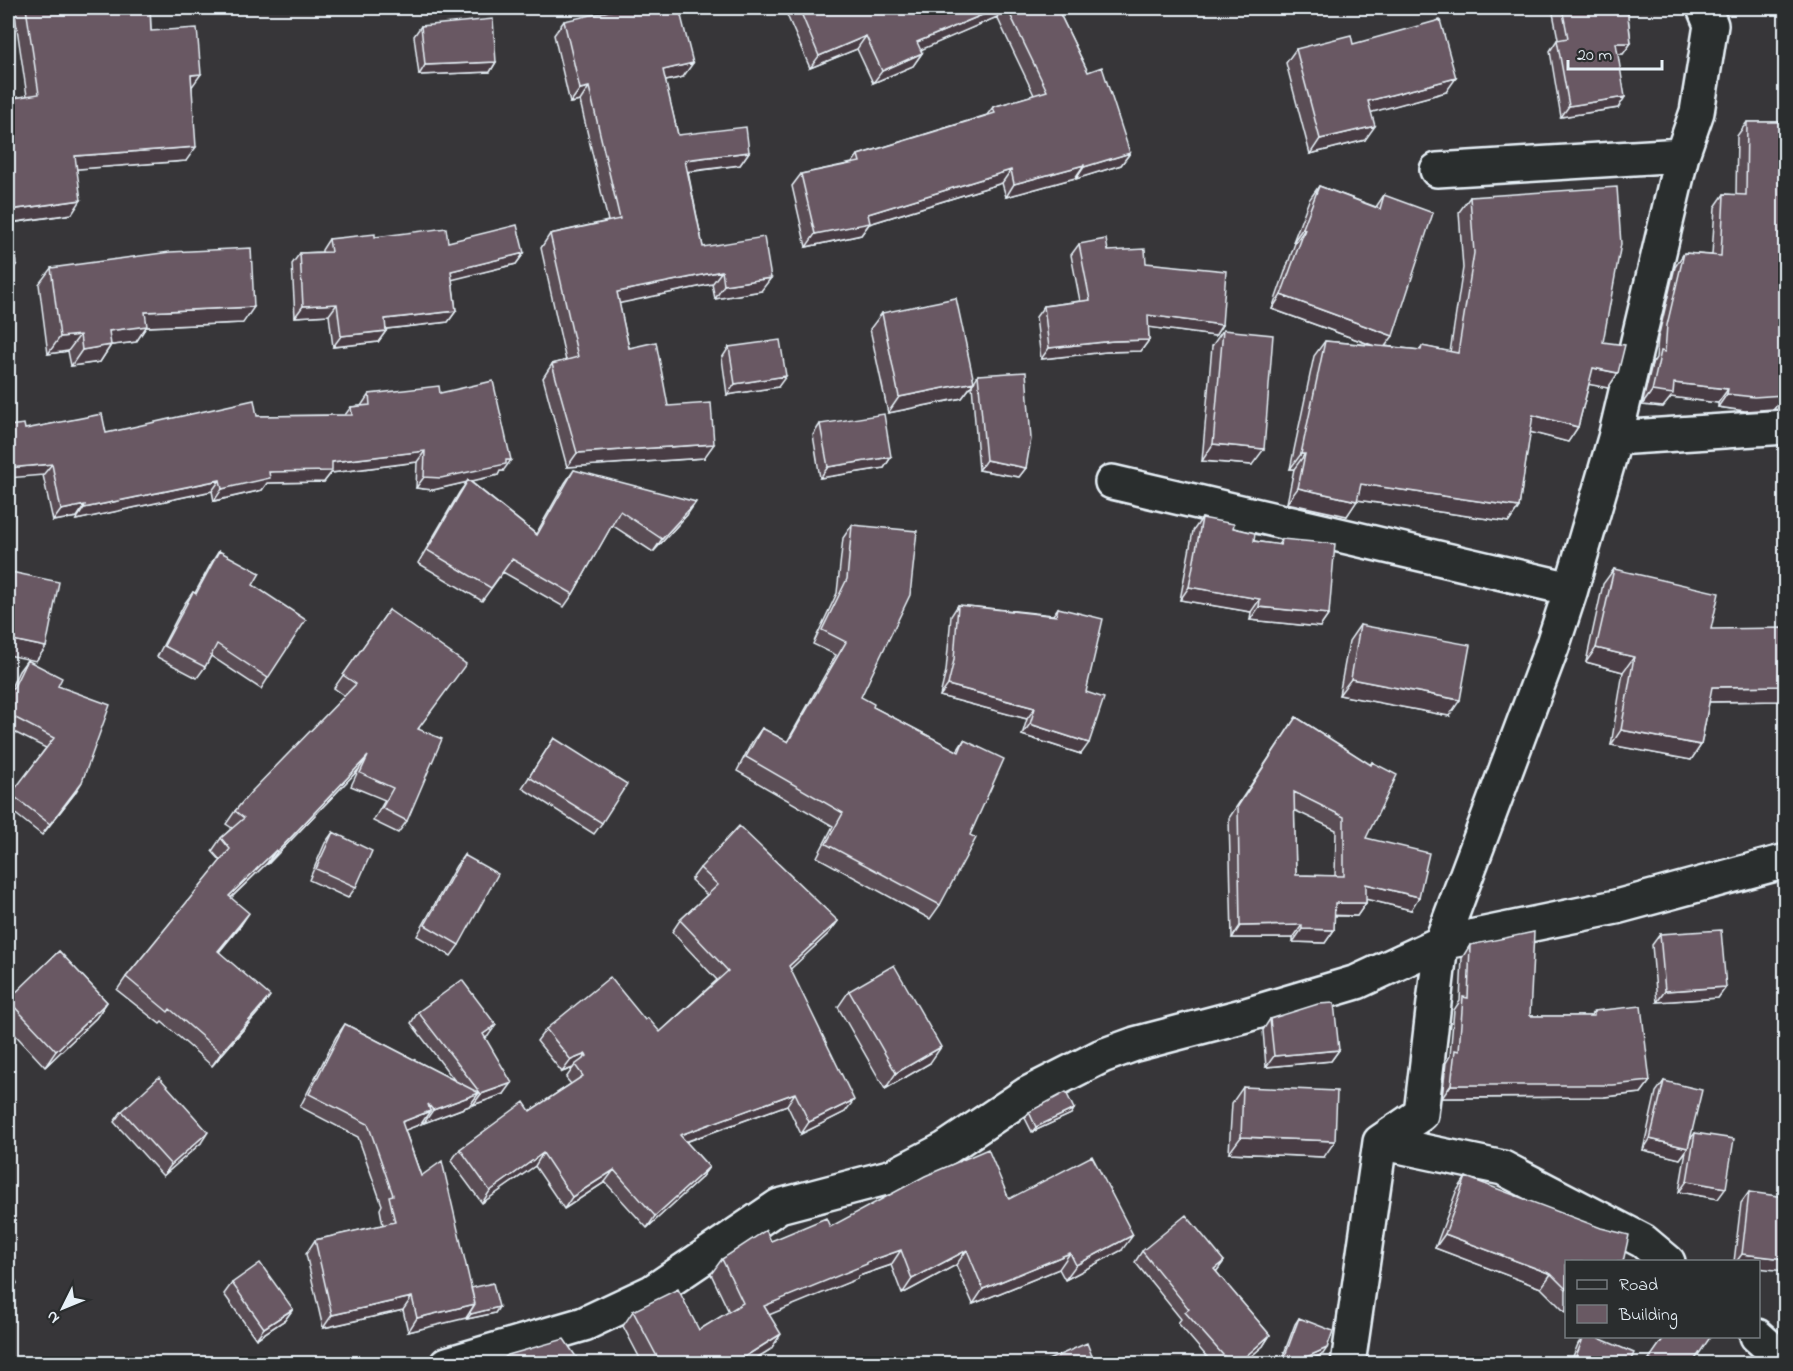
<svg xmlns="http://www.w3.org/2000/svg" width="1793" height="1371" font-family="'Indie Flower',sans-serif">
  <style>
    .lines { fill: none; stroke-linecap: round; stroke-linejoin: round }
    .street-casing { stroke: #e8f1f8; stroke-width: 38 }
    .street { stroke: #2a2d2e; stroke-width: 33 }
    .wall { fill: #5a4d55; stroke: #e8f1f8; stroke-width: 1.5; fill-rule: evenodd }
    .shaded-wall { fill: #4a3e45; stroke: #e8f1f8; stroke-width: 1.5 }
    .building { fill: #695963; stroke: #e8f1f8; stroke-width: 1.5; fill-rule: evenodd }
  </style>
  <rect width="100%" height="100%" fill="#373639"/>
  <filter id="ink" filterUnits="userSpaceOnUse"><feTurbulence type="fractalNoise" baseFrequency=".0167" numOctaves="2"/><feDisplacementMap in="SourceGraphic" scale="12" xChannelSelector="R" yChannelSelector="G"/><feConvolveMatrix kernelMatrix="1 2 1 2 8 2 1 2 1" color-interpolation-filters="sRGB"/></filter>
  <g filter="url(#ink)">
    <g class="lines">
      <defs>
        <path id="street" d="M 1437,170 L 1682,155
          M 1615,438 L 1786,427
          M 1112,482 L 1571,589
          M 1380,1142 L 1503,1168 L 1643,1241 L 1668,1262
          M 1757,1336 L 1786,1362
          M 447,1364 L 584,1324 L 652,1292 L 779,1206 L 893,1176 L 945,1149 L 1027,1094 L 1102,1056 L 1135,1044 L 1246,1015 L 1357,982 L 1441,943 L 1616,907 L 1786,861
          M 1348,1364 L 1380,1142 L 1421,1114 L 1441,943 L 1552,647 L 1571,589 L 1615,438 L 1682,155 L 1697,112 L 1711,25 L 1704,8"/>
      </defs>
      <!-- street casing -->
      <use href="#street" class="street-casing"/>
      <!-- street -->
      <use href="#street" class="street"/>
    </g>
    <!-- wall -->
    <path class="wall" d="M 14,8 L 150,8 L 151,31 L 192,88 L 186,161 L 77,169 L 72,214 L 11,223 L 8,277 L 8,99 L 27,96 Z
      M 784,8 L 1057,8 L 1088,72 L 1130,153 L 1121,165 L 1076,179 L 1075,178 L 1006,197 L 1002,183 L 869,224 L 861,235 L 806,247 L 792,186 L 801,174 L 852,163 L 858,155 L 987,115 L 993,107 L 1034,95 L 997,17 L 921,49 L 922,53 L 913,66 L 873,83 L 857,49 L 810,68 Z
      M 1552,8 L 1627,8 L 1631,43 L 1623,54 L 1618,54 L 1618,108 L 1561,117 L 1550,51 L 1557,40 L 1558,39 Z
      M 564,21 L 683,77 L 665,81 L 678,135 L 749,152 L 740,165 L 688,172 L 703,247 L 761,291 L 715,299 L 712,284 L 619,303 L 629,348 L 668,406 L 704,458 L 567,467 L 543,378 L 552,364 L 566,361 L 541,248 L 550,234 L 608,221 L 580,101 L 570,103 L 554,35 Z
      M 421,26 L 496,62 L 490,72 L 419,75 L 414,36 Z
      M 1353,44 L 1446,92 L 1371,112 L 1365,140 L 1310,154 L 1286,63 L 1296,49 Z
      M 1747,122 L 1785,122 L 1785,397 L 1783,397 L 1774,409 L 1745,411 L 1718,407 L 1718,403 L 1671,397 L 1663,407 L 1642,405 L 1652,364 L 1656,358 L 1658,338 L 1675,267 L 1684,253 L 1712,255 L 1715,207 L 1724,194 L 1736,195 L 1737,136 Z
      M 1319,186 L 1376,207 L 1384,195 L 1385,346 L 1419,350 L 1422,346 L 1450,352 L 1463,268 L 1459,212 L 1470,197 L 1603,342 L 1618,373 L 1608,388 L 1589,384 L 1578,427 L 1568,442 L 1530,432 L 1519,507 L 1509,522 L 1357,500 L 1347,516 L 1287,503 L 1294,469 L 1290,469 L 1314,356 L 1325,341 L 1372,345 L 1272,309 L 1295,243 L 1293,242 L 1309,200 Z
      M 375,237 L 448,242 L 524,253 L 516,264 L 452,279 L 456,311 L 448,322 L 386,329 L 386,331 L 378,342 L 333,347 L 329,315 L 295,317 L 292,264 L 300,253 L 322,252 L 322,250 L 329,239 Z
      M 1079,244 L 1108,251 L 1146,263 L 1222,325 L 1215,336 L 1148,327 L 1149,340 L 1141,351 L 1106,352 L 1041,359 L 1036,317 L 1044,306 L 1080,301 L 1071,255 Z
      M 51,268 L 243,323 L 146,327 L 136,342 L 111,345 L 100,362 L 71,366 L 68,351 L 48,354 L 39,284 Z
      M 882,313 L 974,382 L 978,375 L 1026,468 L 1019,477 L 979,470 L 972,385 L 962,398 L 888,413 L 870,329 Z
      M 1223,330 L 1252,465 L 1202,461 L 1212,346 Z
      M 729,347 L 778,387 L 727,395 L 722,358 Z
      M 440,393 L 503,471 L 500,471 L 498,475 L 470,481 L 536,534 L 565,483 L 574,470 L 687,515 L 653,552 L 612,525 L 573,594 L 564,607 L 503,572 L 482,601 L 418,563 L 459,493 L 467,482 L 433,490 L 416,488 L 417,462 L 331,473 L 324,482 L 267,483 L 262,490 L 214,501 L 212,491 L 76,520 L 77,517 L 53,521 L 43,475 L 25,429 L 106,433 L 257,416 L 345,415 L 351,407 L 361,406 L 369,394 Z
      M 820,424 L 891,457 L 884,468 L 820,478 L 813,435 Z
      M 1202,518 L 1233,528 L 1254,541 L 1278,545 L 1282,539 L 1329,614 L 1320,627 L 1250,620 L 1251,612 L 1180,600 L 1193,531 Z
      M 852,525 L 861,697 L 873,707 L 957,751 L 964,740 L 970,835 L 940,905 L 930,919 L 817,857 L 833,826 L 737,771 L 752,742 L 762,728 L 787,742 L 836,655 L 813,644 L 837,593 L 843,538 Z
      M 219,551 L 253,585 L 268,678 L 261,689 L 211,656 L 205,667 L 197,678 L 157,657 L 185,603 L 193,592 L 195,593 L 212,562 Z
      M 1614,569 L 1711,629 L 1785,701 L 1709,702 L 1701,745 L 1691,760 L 1611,745 L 1623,672 L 1586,662 L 1603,584 Z
      M 958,605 L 1053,615 L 1058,608 L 1086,692 L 1081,754 L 1022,735 L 1027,719 L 940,696 L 946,671 L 951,616 Z
      M 389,610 L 419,729 L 407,821 L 398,833 L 373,821 L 385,800 L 351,786 L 359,769 L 268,864 L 267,863 L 231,898 L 241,925 L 219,952 L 261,1009 L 212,1066 L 162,1022 L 160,1024 L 117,990 L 126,977 L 221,861 L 212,851 L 221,838 L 232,828 L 226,824 L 235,811 L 345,696 L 334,688 Z
      M 1360,625 L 1449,716 L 1339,695 L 1349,641 Z
      M 27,660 L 58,686 L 75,793 L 42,835 L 8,808 L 8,799 L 46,748 L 8,729 L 8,694 L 19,671 Z
      M 1296,717 L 1370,765 L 1372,762 L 1366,838 L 1411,910 L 1366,899 L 1366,903 L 1357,916 L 1334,916 L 1334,930 L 1325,943 L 1293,942 L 1293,938 L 1232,938 L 1229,818 ZM 1294,810 L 1336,830 L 1335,876 L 1296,875 Z
      M 554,738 L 602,823 L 594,834 L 522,788 Z
      M 333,832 L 356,887 L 348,898 L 309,880 L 325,843 Z
      M 464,855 L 459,945 L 451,956 L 417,936 L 456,866 Z
      M 700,868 L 838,921 L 829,933 L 790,969 L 845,1112 L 801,1134 L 787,1105 L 686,1142 L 709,1167 L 700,1179 L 647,1228 L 605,1182 L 564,1209 L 535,1166 L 482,1203 L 451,1161 L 460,1149 L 530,1111 L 571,1084 L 566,1078 L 573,1068 L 562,1072 L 537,1041 L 546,1029 L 645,1020 L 660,1032 L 717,980 L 672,932 L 680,920 L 707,895 L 691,880 Z
      M 1660,934 L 1726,987 L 1718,998 L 1657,1002 L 1652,945 Z
      M 1470,945 L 1530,1016 L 1590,1016 L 1594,1011 L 1650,1081 L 1641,1093 L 1604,1097 L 1442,1098 L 1446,1063 L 1450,1056 L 1454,1010 L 1460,1001 L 1462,958 Z
      M 59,951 L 107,1002 L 96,1018 L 45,1067 L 8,1027 L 8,1001 Z
      M 849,991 L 930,1063 L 885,1089 L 838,1007 Z
      M 418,1012 L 488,1036 L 485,1038 L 504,1094 L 473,1105 L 472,1103 L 469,1106 L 424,1123 L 423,1122 L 421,1124 L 405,1130 L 421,1176 L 471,1288 L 499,1307 L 495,1313 L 467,1319 L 466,1317 L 408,1332 L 403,1310 L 323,1328 L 306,1254 L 315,1240 L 383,1225 L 380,1209 L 382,1205 L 358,1137 L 300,1107 L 336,1037 L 345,1024 L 455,1081 L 411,1023 Z
      M 1270,1019 L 1339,1050 L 1331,1061 L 1266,1067 L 1263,1030 Z
      M 1664,1081 L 1690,1139 L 1695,1133 L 1718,1199 L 1679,1192 L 1686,1151 L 1680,1159 L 1643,1150 L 1656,1092 Z
      M 1243,1087 L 1324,1157 L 1229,1153 L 1232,1103 Z
      M 1074,1109 L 1071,1114 L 1032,1132 L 1025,1118 L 1029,1112 Z
      M 122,1111 L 201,1143 L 163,1176 L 114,1122 Z
      M 1466,1177 L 1566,1262 L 1566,1313 L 1541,1288 L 1435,1248 L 1456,1192 Z
      M 1749,1192 L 1784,1271 L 1758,1262 L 1734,1262 L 1741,1203 Z
      M 1009,1199 L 1122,1250 L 1065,1280 L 1059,1269 L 973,1304 L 956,1265 L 902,1294 L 891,1265 L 859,1276 L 857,1279 L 769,1314 L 771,1349 L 747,1364 L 643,1364 L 623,1326 L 633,1311 L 699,1330 L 729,1312 L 711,1274 L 722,1259 L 771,1241 L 830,1227 Z
      M 1142,1251 L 1224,1261 L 1216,1272 L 1270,1335 L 1263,1346 L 1242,1364 L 1213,1364 L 1178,1323 L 1181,1319 L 1135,1262 Z
      M 232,1283 L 293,1309 L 285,1320 L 256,1339 L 224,1294 Z
      M 1299,1318 L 1323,1354 L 1301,1364 L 1280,1364 L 1295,1324 Z
      M 1583,1336 L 1594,1336 L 1629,1364 L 1570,1364 L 1578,1344 Z
      M 1665,1336 L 1694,1361 L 1697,1364 L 1646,1364 Z"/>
    <!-- shaded-wall -->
    <path class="shaded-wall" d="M 999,8 L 1004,8 L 997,17 L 909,55 L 917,42 Z
      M 866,36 L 857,49 L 810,68 L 819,56 Z
      M 1616,43 L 1631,43 L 1623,54 L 1608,54 Z
      M 922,53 L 913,66 L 873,83 L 882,71 Z
      M 496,62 L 490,72 L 419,75 L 425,65 Z
      M 693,63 L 683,77 L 653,84 L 663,70 Z
      M 201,74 L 191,88 L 191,75 Z
      M 1456,78 L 1446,92 L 1358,116 L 1368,101 Z
      M 589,87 L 580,101 L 570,103 L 580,89 Z
      M 1625,97 L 1618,108 L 1561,117 L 1569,106 Z
      M 1375,126 L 1365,140 L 1310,154 L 1320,139 Z
      M 196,147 L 186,161 L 65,170 L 75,156 Z
      M 749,152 L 740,165 L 676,173 L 685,160 Z
      M 1130,153 L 1121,165 L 1076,179 L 1084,167 Z
      M 1084,165 L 1075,178 L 1006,197 L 1014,184 Z
      M 1011,170 L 1002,183 L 869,224 L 861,235 L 806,247 L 815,234 L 868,214 Z
      M 81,200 L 72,214 L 8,223 L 10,210 Z
      M 1303,228 L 1305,229 L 1295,243 L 1293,242 Z
      M 524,253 L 516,264 L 443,282 L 451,271 Z
      M 16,265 L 8,277 L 8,266 Z
      M 722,271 L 712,284 L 607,306 L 617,292 Z
      M 771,278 L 761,291 L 715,299 L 724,285 Z
      M 1281,295 L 1393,336 L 1383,349 L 1272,309 Z
      M 337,304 L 329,315 L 295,317 L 303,306 Z
      M 254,307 L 243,323 L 146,327 L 136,342 L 98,347 L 109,331 L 145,312 Z
      M 456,311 L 448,322 L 377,330 L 385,319 Z
      M 1148,315 L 1222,325 L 1215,336 L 1140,326 Z
      M 386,331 L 378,342 L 333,347 L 341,336 Z
      M 80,335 L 68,351 L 48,354 L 60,337 Z
      M 1149,340 L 1141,351 L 1106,352 L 1041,359 L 1049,348 L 1113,341 Z
      M 111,345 L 100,362 L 71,366 L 82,350 Z
      M 1593,368 L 1618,373 L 1608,388 L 1582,383 Z
      M 786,376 L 778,387 L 727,395 L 735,384 Z
      M 974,382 L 962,398 L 888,413 L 899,397 Z
      M 1785,382 L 1785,397 L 1783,397 L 1774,409 L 1745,411 L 1718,407 L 1727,394 Z
      M 1674,383 L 1728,389 L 1718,403 L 1671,397 L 1663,407 L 1642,405 L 1652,391 Z
      M 1533,415 L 1578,427 L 1568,442 L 1522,430 Z
      M 714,444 L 704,458 L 567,467 L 577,453 Z
      M 1213,444 L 1264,449 L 1252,465 L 1202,461 Z
      M 425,451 L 417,462 L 331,473 L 324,482 L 267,483 L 262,490 L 214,501 L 222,489 L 269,472 L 332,462 Z
      M 1301,454 L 1305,454 L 1294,469 L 1290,469 Z
      M 891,457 L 884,468 L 820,478 L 828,467 Z
      M 506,460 L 511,460 L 503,471 L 500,471 L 498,475 L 433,490 L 416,488 L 424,477 Z
      M 986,460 L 1026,468 L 1019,477 L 979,470 Z
      M 52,464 L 43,475 L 8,478 L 8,468 Z
      M 220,480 L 212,491 L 76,520 L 84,508 Z
      M 1361,484 L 1519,507 L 1509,522 L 1350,499 Z
      M 1298,488 L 1357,501 L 1347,516 L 1287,503 Z
      M 696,502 L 687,515 L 653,552 L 662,539 Z
      M 85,505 L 77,517 L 53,521 L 61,510 Z
      M 1189,587 L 1260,599 L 1251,612 L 1180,600 Z
      M 1259,607 L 1329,614 L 1320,627 L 1250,620 Z
      M 8,639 L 46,647 L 36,661 L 8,655 Z
      M 1596,648 L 1634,657 L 1623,672 L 1586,662 Z
      M 1351,679 L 1460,700 L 1449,716 L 1339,695 Z
      M 948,685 L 1035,708 L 1027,719 L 940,696 Z
      M 1785,686 L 1785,701 L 1701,702 L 1712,687 Z
      M 1030,724 L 1089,743 L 1081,754 L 1022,735 Z
      M 1621,730 L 1701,745 L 1691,760 L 1611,745 Z
      M 368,756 L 359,769 L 268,864 L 277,852 Z
      M 82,782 L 75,793 L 42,835 L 50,824 Z
      M 276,850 L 267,863 L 220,908 L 229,896 Z
      M 1366,884 L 1419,897 L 1411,910 L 1357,897 Z
      M 1335,903 L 1366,903 L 1357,916 L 1326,915 Z
      M 249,913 L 241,925 L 209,964 L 218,951 Z
      M 838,921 L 829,933 L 780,979 L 789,966 Z
      M 1302,925 L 1293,938 L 1232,938 L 1240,926 Z
      M 1302,929 L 1334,930 L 1325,943 L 1293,942 Z
      M 1726,987 L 1718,998 L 1657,1002 L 1665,991 Z
      M 270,996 L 261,1009 L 212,1066 L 221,1053 Z
      M 107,1002 L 96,1018 L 45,1067 L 56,1051 Z
      M 496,1025 L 488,1036 L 476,1045 L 483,1034 Z
      M 941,1047 L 930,1063 L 885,1089 L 896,1073 Z
      M 1339,1050 L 1331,1061 L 1266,1067 L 1274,1056 Z
      M 586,1054 L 578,1067 L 575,1065 L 573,1068 L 562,1072 L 571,1060 Z
      M 1650,1081 L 1641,1093 L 1604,1097 L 1442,1098 L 1451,1085 Z
      M 512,1083 L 504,1094 L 473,1105 L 481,1094 Z
      M 479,1093 L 469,1106 L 424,1123 L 433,1110 Z
      M 795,1093 L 787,1105 L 671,1147 L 680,1135 Z
      M 854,1100 L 845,1112 L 801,1134 L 809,1122 Z
      M 1074,1109 L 1071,1114 L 1032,1132 L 1036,1127 Z
      M 430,1111 L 421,1124 L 393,1135 L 402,1122 Z
      M 208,1132 L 201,1143 L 163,1176 L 171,1165 Z
      M 1241,1137 L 1335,1141 L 1324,1157 L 1229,1153 Z
      M 1650,1139 L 1688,1148 L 1680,1159 L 1643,1150 Z
      M 543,1153 L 535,1166 L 482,1203 L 490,1191 Z
      M 709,1167 L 700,1179 L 647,1228 L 655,1216 Z
      M 614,1170 L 605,1182 L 564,1209 L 572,1197 Z
      M 1687,1181 L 1726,1188 L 1718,1199 L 1679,1192 Z
      M 1445,1234 L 1551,1274 L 1541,1288 L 1435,1248 Z
      M 1133,1235 L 1122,1250 L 1065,1280 L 1076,1265 Z
      M 901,1250 L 891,1265 L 859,1276 L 857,1279 L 754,1321 L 764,1306 L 867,1262 Z
      M 967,1250 L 956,1265 L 902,1294 L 912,1279 Z
      M 1070,1253 L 1059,1269 L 973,1304 L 983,1289 Z
      M 1742,1254 L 1785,1259 L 1785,1270 L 1784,1271 L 1758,1268 L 1758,1262 L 1736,1262 Z
      M 1224,1261 L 1216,1272 L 1214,1269 Z
      M 17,1283 L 10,1294 L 8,1295 L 8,1288 Z
      M 412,1297 L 403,1310 L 323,1328 L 332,1315 Z
      M 475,1304 L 466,1318 L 408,1332 L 417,1318 Z
      M 499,1307 L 495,1313 L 467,1319 L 471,1314 Z
      M 293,1309 L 285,1320 L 256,1339 L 264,1328 Z
      M 781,1334 L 771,1349 L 747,1364 L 733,1364 Z
      M 1270,1335 L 1263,1346 L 1242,1364 L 1237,1364 Z
      M 1327,1348 L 1323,1354 L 1301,1364 L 1291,1364 Z"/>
    <!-- building -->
    <path class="building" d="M 26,8 L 150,8 L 151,31 L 197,28 L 201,74 L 191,75 L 196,147 L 75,156 L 81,200 L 10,210 L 16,265 L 8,266 L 8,99 L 39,94 Z
      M 623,8 L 679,8 L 693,63 L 663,70 L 678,135 L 746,127 L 749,152 L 685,160 L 703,247 L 764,237 L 771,278 L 724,285 L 722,271 L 617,292 L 629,348 L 656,342 L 668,406 L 711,403 L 714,444 L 577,453 L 552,364 L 578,357 L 550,234 L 620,219 L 589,87 L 580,89 L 564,21 Z
      M 799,8 L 999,8 L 917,42 L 922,53 L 882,71 L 866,36 L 819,56 Z
      M 1007,8 L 1057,8 L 1088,72 L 1102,67 L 1130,153 L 1084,167 L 1084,165 L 1014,184 L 1011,170 L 868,214 L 870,223 L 815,234 L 801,174 L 860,162 L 858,155 L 995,113 L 993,107 L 1047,91 Z
      M 1562,8 L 1627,8 L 1631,43 L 1616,43 L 1625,97 L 1569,106 L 1557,40 L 1568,38 Z
      M 493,19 L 496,62 L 425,65 L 421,26 Z
      M 1440,20 L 1456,78 L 1368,101 L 1375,126 L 1320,139 L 1296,49 L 1351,35 L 1353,44 Z
      M 1747,122 L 1785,122 L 1785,382 L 1783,395 L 1754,397 L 1727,394 L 1728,389 L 1674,383 L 1673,394 L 1652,391 L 1661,351 L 1665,352 L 1667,325 L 1684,253 L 1721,256 L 1724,194 L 1746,195 Z
      M 1319,186 L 1380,209 L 1384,195 L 1433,213 L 1393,336 L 1281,295 L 1305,229 L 1303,228 Z
      M 1617,187 L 1621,244 L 1603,342 L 1625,345 L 1618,373 L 1593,368 L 1578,427 L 1533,415 L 1519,507 L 1361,484 L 1357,501 L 1298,488 L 1305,454 L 1301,454 L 1325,341 L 1421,350 L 1422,346 L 1458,353 L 1474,253 L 1470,197 Z
      M 517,225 L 524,253 L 451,271 L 456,311 L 385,319 L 386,331 L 341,336 L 337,304 L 303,306 L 300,253 L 331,252 L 329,239 L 375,234 L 375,237 L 446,228 L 448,242 Z
      M 1106,239 L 1108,251 L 1145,249 L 1146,263 L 1226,271 L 1222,325 L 1148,315 L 1149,340 L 1113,341 L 1049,348 L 1044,306 L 1090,300 L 1079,244 Z
      M 251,248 L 254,307 L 145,312 L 147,326 L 109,331 L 111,345 L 82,350 L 80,335 L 60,337 L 51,268 L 170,252 Z
      M 956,298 L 974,382 L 899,397 L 882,313 Z
      M 1223,330 L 1273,335 L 1264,449 L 1213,444 Z
      M 780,340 L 786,376 L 735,384 L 729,347 Z
      M 1026,372 L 1031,439 L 1026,468 L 986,460 L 978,375 Z
      M 493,381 L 511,460 L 506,460 L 506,464 L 441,478 L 424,477 L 425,451 L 332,462 L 332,471 L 269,472 L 270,478 L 222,489 L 220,480 L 84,508 L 85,505 L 61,510 L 52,464 L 8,468 L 8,426 L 24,424 L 25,429 L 102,414 L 106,433 L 254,400 L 257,416 L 352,415 L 351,407 L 370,405 L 369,394 L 439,386 L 440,393 Z
      M 884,414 L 891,457 L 828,467 L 820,424 Z
      M 574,470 L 696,502 L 662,539 L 620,511 L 573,594 L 512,559 L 491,588 L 427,550 L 468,480 L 537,535 Z
      M 1202,518 L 1234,524 L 1233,528 L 1255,533 L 1254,541 L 1281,545 L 1282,539 L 1335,544 L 1329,614 L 1259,607 L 1260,599 L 1189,587 Z
      M 852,525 L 917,531 L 910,595 L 861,697 L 874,704 L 873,707 L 959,752 L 964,740 L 1004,759 L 970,835 L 976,838 L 940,905 L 826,844 L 843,813 L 746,757 L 762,728 L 788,742 L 846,642 L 822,630 L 847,579 Z
      M 219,551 L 260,573 L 253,585 L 306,620 L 268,678 L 217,644 L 205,667 L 164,646 L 193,592 L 196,594 Z
      M 1614,569 L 1719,593 L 1711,629 L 1785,628 L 1785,686 L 1712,687 L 1701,745 L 1621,730 L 1634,657 L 1596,648 Z
      M 11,572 L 59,582 L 46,647 L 8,639 L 8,578 L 10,579 Z
      M 958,605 L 1056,616 L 1058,608 L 1103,619 L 1086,692 L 1104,698 L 1089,743 L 1030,724 L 1035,708 L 948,685 L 954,660 Z
      M 389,610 L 466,664 L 418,729 L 442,739 L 407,821 L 382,808 L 393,788 L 360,773 L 368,756 L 277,852 L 276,850 L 229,896 L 249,913 L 218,951 L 270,996 L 221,1053 L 170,1009 L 168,1012 L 126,977 L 230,849 L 221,838 L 244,818 L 235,811 L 250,793 L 356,684 L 343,675 Z
      M 1360,625 L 1470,645 L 1460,700 L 1351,679 Z
      M 27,660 L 62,678 L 58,686 L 110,705 L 82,782 L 50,824 L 11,794 L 54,738 L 8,714 L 8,699 Z
      M 1296,717 L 1371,765 L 1372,762 L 1397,775 L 1366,838 L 1429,853 L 1419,897 L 1366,884 L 1366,903 L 1335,903 L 1334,930 L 1302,929 L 1302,925 L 1240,926 L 1238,806 ZM 1294,792 L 1344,817 L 1344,876 L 1296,875 Z
      M 554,738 L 627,784 L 602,823 L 529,777 Z
      M 739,826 L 838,921 L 789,966 L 854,1100 L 809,1122 L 795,1093 L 680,1135 L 709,1167 L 655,1216 L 614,1170 L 572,1197 L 543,1153 L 490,1191 L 460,1149 L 524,1102 L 530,1111 L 583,1076 L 575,1065 L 587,1056 L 586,1054 L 571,1060 L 546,1029 L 610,977 L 645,1020 L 648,1018 L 660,1032 L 728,971 L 680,920 L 718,885 L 700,868 Z
      M 333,832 L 372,851 L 356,887 L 316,869 Z
      M 464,855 L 498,874 L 459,945 L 425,925 Z
      M 1721,930 L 1726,987 L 1665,991 L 1660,934 Z
      M 1534,932 L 1530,1016 L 1594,1016 L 1594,1011 L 1641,1006 L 1650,1081 L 1613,1085 L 1451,1085 L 1455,1050 L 1459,1051 L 1463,997 L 1468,998 L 1470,945 Z
      M 59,951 L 107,1002 L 56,1051 L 8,1000 Z
      M 894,965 L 941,1047 L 896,1073 L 849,991 Z
      M 462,980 L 496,1025 L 483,1034 L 512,1083 L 481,1094 L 418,1012 Z
      M 1334,1003 L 1339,1050 L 1274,1056 L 1270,1019 L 1318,1004 Z
      M 345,1024 L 479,1093 L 433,1110 L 428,1104 L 430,1111 L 402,1122 L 421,1176 L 442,1161 L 475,1304 L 417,1318 L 412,1297 L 332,1315 L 315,1240 L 395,1222 L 389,1196 L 393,1195 L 368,1124 L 309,1094 Z
      M 159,1077 L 208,1132 L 171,1165 L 122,1111 Z
      M 1664,1081 L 1702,1090 L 1688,1148 L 1650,1139 Z
      M 1243,1087 L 1337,1091 L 1335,1141 L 1241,1137 Z
      M 1066,1092 L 1074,1109 L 1036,1127 L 1029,1112 Z
      M 1695,1133 L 1734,1139 L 1726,1188 L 1687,1181 Z
      M 988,1149 L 1009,1199 L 1092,1156 L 1133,1235 L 1076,1265 L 1070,1253 L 983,1289 L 967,1250 L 912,1279 L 901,1250 L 867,1262 L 867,1264 L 764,1306 L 781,1334 L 733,1364 L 661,1364 L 633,1311 L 678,1289 L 699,1330 L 743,1303 L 722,1259 L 766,1230 L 771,1241 L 826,1218 L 830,1227 L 925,1176 Z
      M 1466,1177 L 1601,1228 L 1629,1235 L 1623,1262 L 1566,1262 L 1566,1289 L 1551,1274 L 1445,1234 Z
      M 1749,1192 L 1785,1197 L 1785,1259 L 1742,1254 Z
      M 1186,1215 L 1224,1261 L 1214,1269 L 1270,1335 L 1237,1364 L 1231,1364 L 1185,1312 L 1189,1309 L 1142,1251 Z
      M 260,1263 L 293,1309 L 264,1328 L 232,1283 Z
      M 8,1265 L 17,1283 L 8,1288 Z
      M 493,1283 L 499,1307 L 471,1314 L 470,1312 L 475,1304 L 471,1288 Z
      M 1299,1318 L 1333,1331 L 1327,1348 L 1291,1364 L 1282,1364 Z
      M 1584,1336 L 1594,1336 L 1634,1353 L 1629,1364 L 1573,1364 Z
      M 1665,1336 L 1711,1336 L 1694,1361 L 1697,1364 L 1656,1364 L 1649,1359 Z
      M 564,1339 L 581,1364 L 505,1364 L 503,1359 L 508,1355 Z
      M 1087,1343 L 1095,1364 L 1039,1364 Z
      M 1455,1359 L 1467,1364 L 1453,1364 Z"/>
  </g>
  <!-- margin -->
  <rect width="1793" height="1371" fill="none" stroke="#2a2d2e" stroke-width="30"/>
  <rect x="15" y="15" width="1763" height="1341" fill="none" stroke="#e8f1f8" stroke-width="2" filter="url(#ink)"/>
  <!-- legend -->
  <rect x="1565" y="1260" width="195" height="78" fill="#2a2d2e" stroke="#767b7f" stroke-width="1.5"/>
  <rect x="1577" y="1280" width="30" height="9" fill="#2a2d2e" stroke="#767b7f" stroke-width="1.5"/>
  <text x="1619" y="1290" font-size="18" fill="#e8f1f8">Road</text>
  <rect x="1577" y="1305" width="30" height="18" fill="#695963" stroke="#767b7f" stroke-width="1.5"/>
  <text x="1619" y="1320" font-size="18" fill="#e8f1f8">Building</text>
  <!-- north arrow -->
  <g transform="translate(63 1308) rotate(227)" stroke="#2a2d2e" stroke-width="4.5" paint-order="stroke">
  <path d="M0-4.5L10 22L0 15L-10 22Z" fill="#e8f1f8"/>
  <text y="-9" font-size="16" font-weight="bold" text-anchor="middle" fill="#e8f1f8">N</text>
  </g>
  <!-- scale -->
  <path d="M1568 60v9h94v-9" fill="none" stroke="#e8f1f8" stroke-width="3"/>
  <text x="1577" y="60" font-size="18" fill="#e8f1f8" stroke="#2a2d2e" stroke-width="4.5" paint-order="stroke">20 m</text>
</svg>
